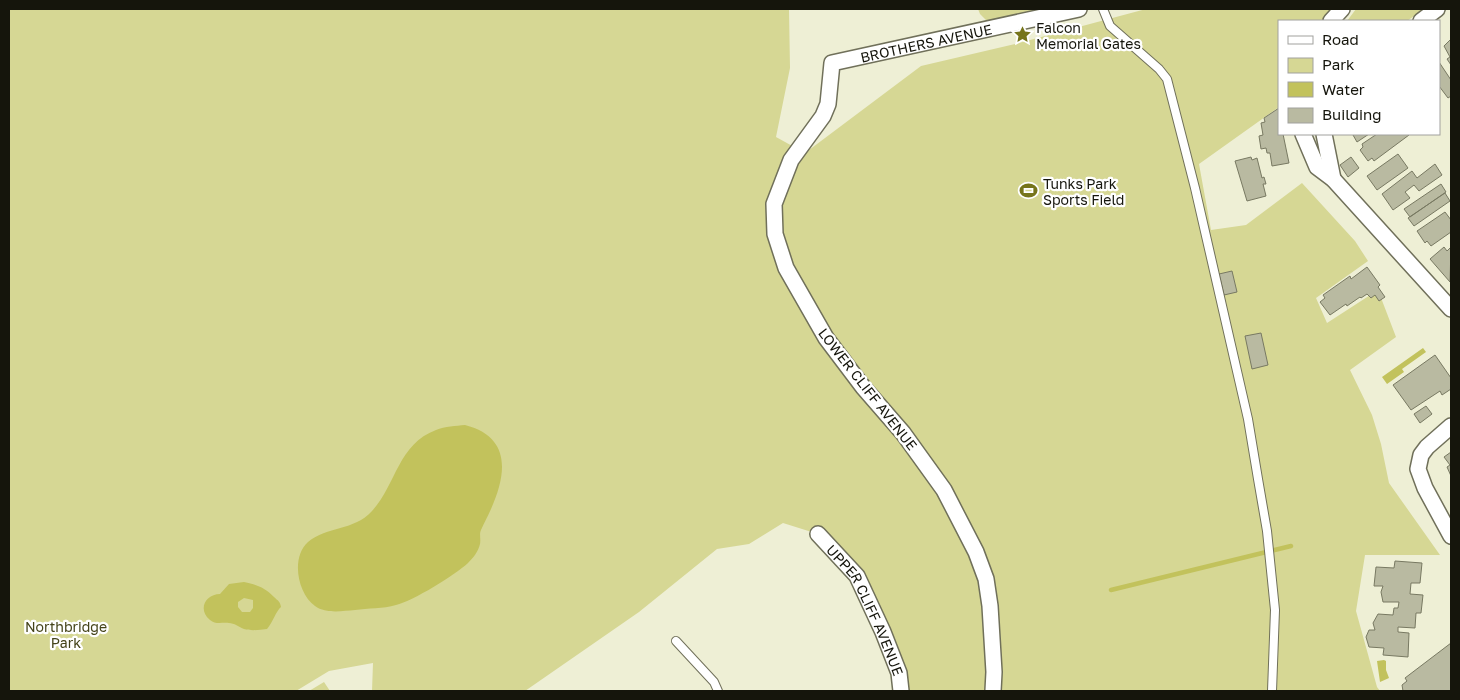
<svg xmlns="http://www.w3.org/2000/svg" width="1460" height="700" font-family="'Golos Text',sans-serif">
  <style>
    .green { fill: #d6d794 }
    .water { fill: #c2c25c; fill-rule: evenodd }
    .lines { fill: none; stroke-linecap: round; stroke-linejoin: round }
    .stream { stroke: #c2c25c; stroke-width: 4.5 }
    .building { fill: #b9baa1; stroke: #787962 }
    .service-casing { stroke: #70705a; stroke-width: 10 }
    .minor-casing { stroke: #70705a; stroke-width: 18 }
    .service { stroke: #fff; stroke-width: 8 }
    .minor { stroke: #fff; stroke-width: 15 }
    .labels { text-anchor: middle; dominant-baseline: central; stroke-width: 4.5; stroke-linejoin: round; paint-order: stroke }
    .poi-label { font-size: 14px; fill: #15150c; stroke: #fff; text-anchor: start }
    .street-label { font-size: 14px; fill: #15150c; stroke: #fff }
    .park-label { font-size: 14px; fill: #444319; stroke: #fff }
  </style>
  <rect width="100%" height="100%" fill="#eeefd5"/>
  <!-- green -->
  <path class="green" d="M 9,9 L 789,9 L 790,68 L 776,137 L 805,153 L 921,66 L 1015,44 L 1146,9 L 1331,9 L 1321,21 L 1279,21 L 1279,107 L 1199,164 L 1211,230 L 1246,225 L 1302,183 L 1355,241 L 1368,261 L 1316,298 L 1327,323 L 1378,290 L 1396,337 L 1350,370 L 1372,415 L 1381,444 L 1389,483 L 1440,555 L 1365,555 L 1356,611 L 1377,687 L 1380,691 L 901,691 L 857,576 L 818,534 L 783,523 L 749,544 L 717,549 L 639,612 L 525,691 L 372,691 L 373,663 L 329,671 L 296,691 L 9,691 Z
    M 978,9 L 1039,9 L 1000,21 L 987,21 L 980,14 Z
    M 1356,9 L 1424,9 L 1407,21 L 1347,21 Z
    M 324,682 L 330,691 L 309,691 Z"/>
  <!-- water -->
  <path class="water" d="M 1423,348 L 1426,352 L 1402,369 L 1404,372 L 1387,384 L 1382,377 Z
    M 465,425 C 511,437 507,473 491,509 C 488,516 484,523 481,530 C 479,534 481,539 480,544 C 478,552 473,558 468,563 C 455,575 413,601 396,605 C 383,609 368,608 355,610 C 342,611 326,614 315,606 C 297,593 291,557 308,542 C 327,526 354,531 372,511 C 396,485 398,444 436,430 C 445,426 456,426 465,425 Z
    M 244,582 C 257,585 264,587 274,597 C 278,601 280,601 281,607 C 276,611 273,622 267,629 C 259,630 251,631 244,629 C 239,627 234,623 229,623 C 222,622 216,625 210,620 C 197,609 206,594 220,594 L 229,584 ZM 244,598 L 253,600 L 253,608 L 250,612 L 242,612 L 238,607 L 238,602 Z
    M 1384,660 L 1386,661 L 1386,670 L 1389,678 L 1380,682 L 1377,661 Z"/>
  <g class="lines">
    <!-- stream -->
    <path class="stream" d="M 1111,590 L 1291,546"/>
  </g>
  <!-- building -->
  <path class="building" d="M 1451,39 L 1451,65 L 1447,59 L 1450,57 L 1444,46 Z
    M 1439,62 L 1451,80 L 1451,96 L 1448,98 L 1439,86 Z
    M 1279,108 L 1279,134 L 1286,134 L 1283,134 L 1289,163 L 1272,166 L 1270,153 L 1267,153 L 1266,148 L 1261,149 L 1259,136 L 1263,135 L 1261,123 L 1265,122 L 1264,118 Z
    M 1354,134 L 1369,134 L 1357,142 L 1353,135 Z
    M 1377,134 L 1409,134 L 1409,135 L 1374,161 L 1372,158 L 1368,161 L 1360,150 L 1363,147 L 1362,144 Z
    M 1398,154 L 1408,168 L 1377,190 L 1367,176 Z
    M 1251,157 L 1252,160 L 1257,158 L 1262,178 L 1264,177 L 1266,184 L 1263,184 L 1266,196 L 1247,201 L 1235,161 Z
    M 1351,157 L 1359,168 L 1348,177 L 1340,165 Z
    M 1435,164 L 1442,175 L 1419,191 L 1414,185 L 1405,192 L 1410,198 L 1393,210 L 1382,194 L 1412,171 L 1417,178 Z
    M 1441,184 L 1446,192 L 1410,217 L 1404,209 Z
    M 1445,193 L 1450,201 L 1414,226 L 1408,218 Z
    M 1445,212 L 1451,220 L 1451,232 L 1431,246 L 1427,241 L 1425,243 L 1417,231 Z
    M 1444,247 L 1447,251 L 1451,247 L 1450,282 L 1430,259 Z
    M 1367,267 L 1380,285 L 1378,287 L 1385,297 L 1379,301 L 1375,295 L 1371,298 L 1367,294 L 1361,298 L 1360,297 L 1347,306 L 1346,304 L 1330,315 L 1320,302 L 1325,298 L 1323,295 L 1350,276 L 1351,279 Z
    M 1232,271 L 1237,292 L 1224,295 L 1219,274 Z
    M 1261,333 L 1268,365 L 1252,369 L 1245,336 Z
    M 1435,355 L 1451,378 L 1451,389 L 1442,395 L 1440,391 L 1411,410 L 1393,385 Z
    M 1426,406 L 1432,414 L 1420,423 L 1414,414 Z
    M 1451,452 L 1451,476 L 1447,467 L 1450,465 L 1444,457 Z
    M 1395,561 L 1422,563 L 1420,583 L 1411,583 L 1410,594 L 1423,595 L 1421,613 L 1416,613 L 1415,628 L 1398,627 L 1398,632 L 1409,633 L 1408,657 L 1383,655 L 1384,648 L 1369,647 L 1366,637 L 1369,630 L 1375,630 L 1373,623 L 1378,614 L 1393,615 L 1394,608 L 1398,608 L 1399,602 L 1383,602 L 1381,592 L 1383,586 L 1374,586 L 1376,567 L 1394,568 Z
    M 1451,643 L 1451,691 L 1403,691 L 1402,685 L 1407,681 L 1405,678 Z"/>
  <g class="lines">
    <defs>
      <path id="service" d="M 1103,9 L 1110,26 L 1159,69 L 1167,79 L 1195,188 L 1248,419 L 1258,479 L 1267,531 L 1275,610 L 1272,691
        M 676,641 L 714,682 L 718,691"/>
      <g id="minor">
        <path d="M 1331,21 L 1342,9"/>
        <path d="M 1421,21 L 1437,9"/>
        <path d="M 1303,134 L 1317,167 L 1333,179 L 1451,309"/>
        <path d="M 1324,134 L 1333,179"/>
        <path d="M 1451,426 L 1427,447 L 1421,455 L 1418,469 L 1425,488 L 1451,536"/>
        <path id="s1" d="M 818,534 L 857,576 L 883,632 L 899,673 L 901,691"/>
        <path id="s2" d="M 993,691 L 994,672 L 990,606 L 986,579 L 976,552 L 944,490 L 903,433 L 863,387 L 826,338 L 786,268 L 775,234 L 774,204 L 791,160 L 823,116 L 828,104 L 832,63 L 1079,9"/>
      </g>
    </defs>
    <!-- service casing -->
    <use href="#service" class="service-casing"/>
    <!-- minor casing -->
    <use href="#minor" class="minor-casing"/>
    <!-- service -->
    <use href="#service" class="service"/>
    <!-- minor -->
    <use href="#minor" class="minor"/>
  </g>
  <!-- icons -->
  <defs>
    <symbol id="sight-bare" viewBox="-9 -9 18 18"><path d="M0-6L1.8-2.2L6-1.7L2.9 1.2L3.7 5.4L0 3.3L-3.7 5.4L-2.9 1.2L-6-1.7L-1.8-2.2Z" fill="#76751b" stroke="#fff" stroke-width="2.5" paint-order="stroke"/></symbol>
    <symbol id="stadium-bare" viewBox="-9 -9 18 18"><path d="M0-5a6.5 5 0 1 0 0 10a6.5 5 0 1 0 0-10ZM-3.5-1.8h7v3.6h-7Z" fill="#76751b" stroke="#fff" stroke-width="2.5" paint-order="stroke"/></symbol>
  </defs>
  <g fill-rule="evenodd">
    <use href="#sight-bare" x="1010" y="22" width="25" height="25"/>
    <use href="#stadium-bare" x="1016" y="178" width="25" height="25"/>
  </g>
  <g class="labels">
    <!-- poi labels -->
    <g class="poi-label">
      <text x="1036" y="27">Falcon<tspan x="1036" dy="16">Memorial Gates</tspan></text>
      <text x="1043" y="183">Tunks Park<tspan x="1043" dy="16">Sports Field</tspan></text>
    </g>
    <!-- street labels -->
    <g class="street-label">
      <text stroke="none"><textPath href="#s2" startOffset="802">BROTHERS AVENUE</textPath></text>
      <text transform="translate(868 389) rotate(52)">LOWER CLIFF AVENUE</text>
      <text stroke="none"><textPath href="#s1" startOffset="91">UPPER CLIFF AVENUE</textPath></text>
    </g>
    <!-- park labels -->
    <g class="park-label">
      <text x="66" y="626">Northbridge<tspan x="66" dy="16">Park</tspan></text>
    </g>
  </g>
  <!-- border -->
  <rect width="1460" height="700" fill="none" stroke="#15150c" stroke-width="20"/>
  <!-- legend -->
  <rect x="1278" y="20" width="162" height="115" fill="#ffffff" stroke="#a1a19e"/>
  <rect x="1288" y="36" width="25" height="8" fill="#ffffff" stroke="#a1a19e"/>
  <text x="1322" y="45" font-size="15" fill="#15150c">Road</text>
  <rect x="1288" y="58" width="25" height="15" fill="#d6d794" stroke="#a1a19e"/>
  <text x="1322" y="70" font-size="15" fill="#15150c">Park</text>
  <rect x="1288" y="82" width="25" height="15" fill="#c2c25c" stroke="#a1a19e"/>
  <text x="1322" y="95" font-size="15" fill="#15150c">Water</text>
  <rect x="1288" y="108" width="25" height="15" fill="#b9baa1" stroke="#a1a19e"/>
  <text x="1322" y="120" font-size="15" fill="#15150c">Building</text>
</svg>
